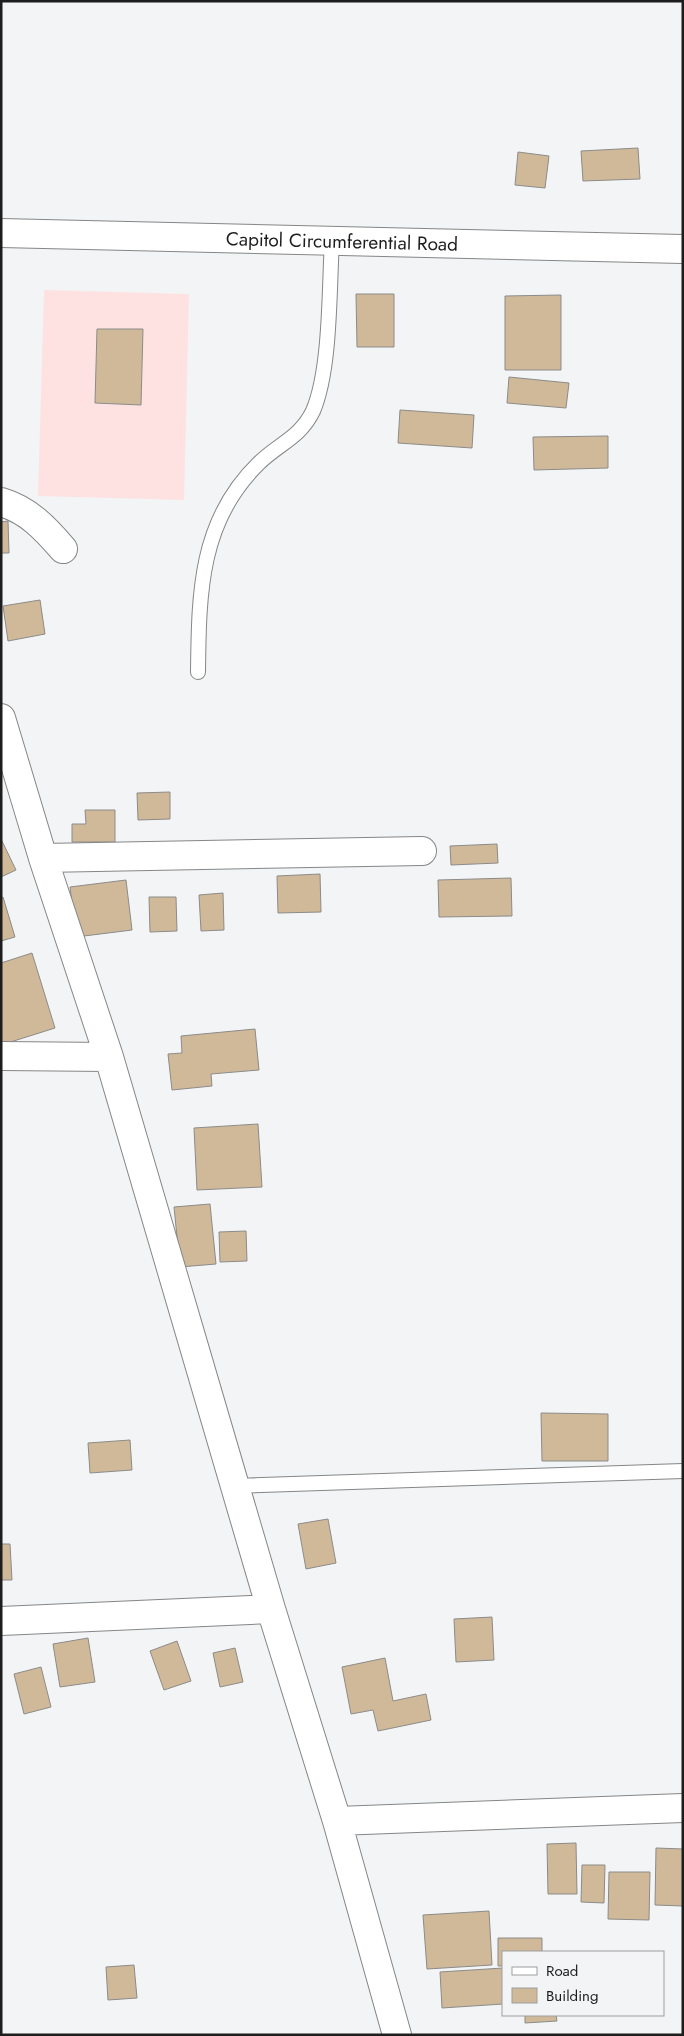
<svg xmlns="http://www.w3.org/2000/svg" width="684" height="2036" font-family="Jost,sans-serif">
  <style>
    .commercial { fill: #fee2e2 }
    .building { fill: #d0b999; stroke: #8c8b8a }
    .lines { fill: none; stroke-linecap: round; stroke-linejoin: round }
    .lane-casing { stroke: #858687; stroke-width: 16 }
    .street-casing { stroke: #858687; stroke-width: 30 }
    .secondary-casing { stroke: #858687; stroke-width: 30 }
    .lane { stroke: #fff; stroke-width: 14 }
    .street { stroke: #fff; stroke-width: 28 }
    .secondary { stroke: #fff; stroke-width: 28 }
    .labels { text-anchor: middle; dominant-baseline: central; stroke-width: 5; stroke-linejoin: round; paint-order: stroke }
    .street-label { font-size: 19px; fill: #1d1d1e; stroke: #f3f4f5 }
  </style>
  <rect width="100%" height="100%" fill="#f3f4f5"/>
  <!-- commercial -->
  <path class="commercial" d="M 44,290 L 189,294 L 184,500 L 38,496 Z"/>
  <!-- building -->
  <path class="building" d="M 638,148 L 640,179 L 583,181 L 581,151 Z
    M 518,152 L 549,156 L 545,188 L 515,185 Z
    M 356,294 L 394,294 L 394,347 L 357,347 Z
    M 561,295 L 561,370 L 505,370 L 505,296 Z
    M 97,329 L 143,329 L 141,405 L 95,403 Z
    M 509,377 L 569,383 L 566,408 L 507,403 Z
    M 400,410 L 474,415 L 472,448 L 398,443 Z
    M 608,436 L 608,468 L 534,470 L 533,437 Z
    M 8,521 L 9,553 L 1,553 L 1,522 Z
    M 40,600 L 45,634 L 8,641 L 3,606 Z
    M 170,792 L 170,819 L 138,820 L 137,793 Z
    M 85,810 L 115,810 L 115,842 L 72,842 L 72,824 L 86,824 Z
    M 1,839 L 16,870 L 1,877 Z
    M 497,844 L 498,863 L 451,865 L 450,846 Z
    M 320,874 L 321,912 L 278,913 L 277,876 Z
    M 511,878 L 512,916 L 439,917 L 438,880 Z
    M 126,880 L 132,930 L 76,937 L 70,887 Z
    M 223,893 L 224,930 L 201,931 L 199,895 Z
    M 3,897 L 15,937 L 1,941 L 1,898 Z
    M 149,897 L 176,897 L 177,931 L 150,932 Z
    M 32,953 L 55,1028 L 1,1045 L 1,963 Z
    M 255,1029 L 259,1070 L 211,1074 L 212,1086 L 172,1090 L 168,1054 L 182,1053 L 181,1036 Z
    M 258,1124 L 262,1187 L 197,1190 L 194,1128 Z
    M 210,1204 L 216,1264 L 180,1267 L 174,1207 Z
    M 246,1231 L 247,1261 L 220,1262 L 219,1232 Z
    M 541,1413 L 608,1414 L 608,1461 L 542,1461 Z
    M 130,1440 L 132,1470 L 90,1473 L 88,1443 Z
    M 328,1519 L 336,1563 L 306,1569 L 298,1524 Z
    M 1,1544 L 10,1544 L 12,1580 L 1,1580 Z
    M 492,1617 L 494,1660 L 456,1662 L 454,1619 Z
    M 88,1638 L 95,1682 L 60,1687 L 53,1644 Z
    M 177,1641 L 191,1681 L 164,1690 L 150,1651 Z
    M 235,1648 L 243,1682 L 220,1687 L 213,1653 Z
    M 385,1658 L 393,1701 L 426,1694 L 431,1720 L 378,1731 L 373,1710 L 351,1714 L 342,1667 Z
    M 41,1667 L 51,1707 L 24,1714 L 14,1674 Z
    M 576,1843 L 577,1894 L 548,1894 L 547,1844 Z
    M 656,1848 L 683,1849 L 683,1906 L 655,1905 Z
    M 582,1865 L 605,1865 L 604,1903 L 581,1902 Z
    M 609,1872 L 650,1872 L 649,1920 L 608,1919 Z
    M 489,1911 L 492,1965 L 427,1969 L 423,1915 Z
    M 498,1938 L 542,1938 L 542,1952 L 503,1952 L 503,1966 L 498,1966 Z
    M 134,1965 L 137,1998 L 108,2000 L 106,1967 Z
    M 503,1968 L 503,2004 L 442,2008 L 440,1972 Z
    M 525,2015 L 556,2015 L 557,2021 L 525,2023 Z"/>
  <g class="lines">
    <defs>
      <path id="lane" d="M 198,672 C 199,594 199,521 259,463 C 278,444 300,438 313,411 C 331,369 329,288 332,241
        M 235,1486 L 683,1471"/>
      <path id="street" d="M 1,502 C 28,510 45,528 63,549
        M 1,718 L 43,858 L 109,1057 L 271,1609 L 337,1821 L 397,2035
        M 43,858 L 422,851
        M 1,1056 L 109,1057
        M 1,1621 L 271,1609
        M 337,1821 L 683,1808"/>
      <g id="secondary">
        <path id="s1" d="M 1,233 L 683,249"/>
      </g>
    </defs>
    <!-- lane casing -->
    <use href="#lane" class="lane-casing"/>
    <!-- street casing -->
    <use href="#street" class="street-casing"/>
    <!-- secondary casing -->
    <use href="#secondary" class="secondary-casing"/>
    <!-- lane -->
    <use href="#lane" class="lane"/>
    <!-- street -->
    <use href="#street" class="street"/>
    <!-- secondary -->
    <use href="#secondary" class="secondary"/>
  </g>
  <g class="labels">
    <!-- street labels -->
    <g class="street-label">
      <text stroke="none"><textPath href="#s1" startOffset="341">Capitol Circumferential Road</textPath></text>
    </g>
  </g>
  <!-- border -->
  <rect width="684" height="2036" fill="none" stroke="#1d1d1e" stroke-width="5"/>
  <!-- legend -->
  <rect x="502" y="1951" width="162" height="65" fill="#f3f4f5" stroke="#9d9e9f"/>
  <rect x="512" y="1967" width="25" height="8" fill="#ffffff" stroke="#9d9e9f"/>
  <text x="546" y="1976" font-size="15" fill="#1d1d1e">Road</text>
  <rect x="512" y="1988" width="25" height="15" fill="#d0b999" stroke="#9d9e9f"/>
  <text x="546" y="2001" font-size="15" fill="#1d1d1e">Building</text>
</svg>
